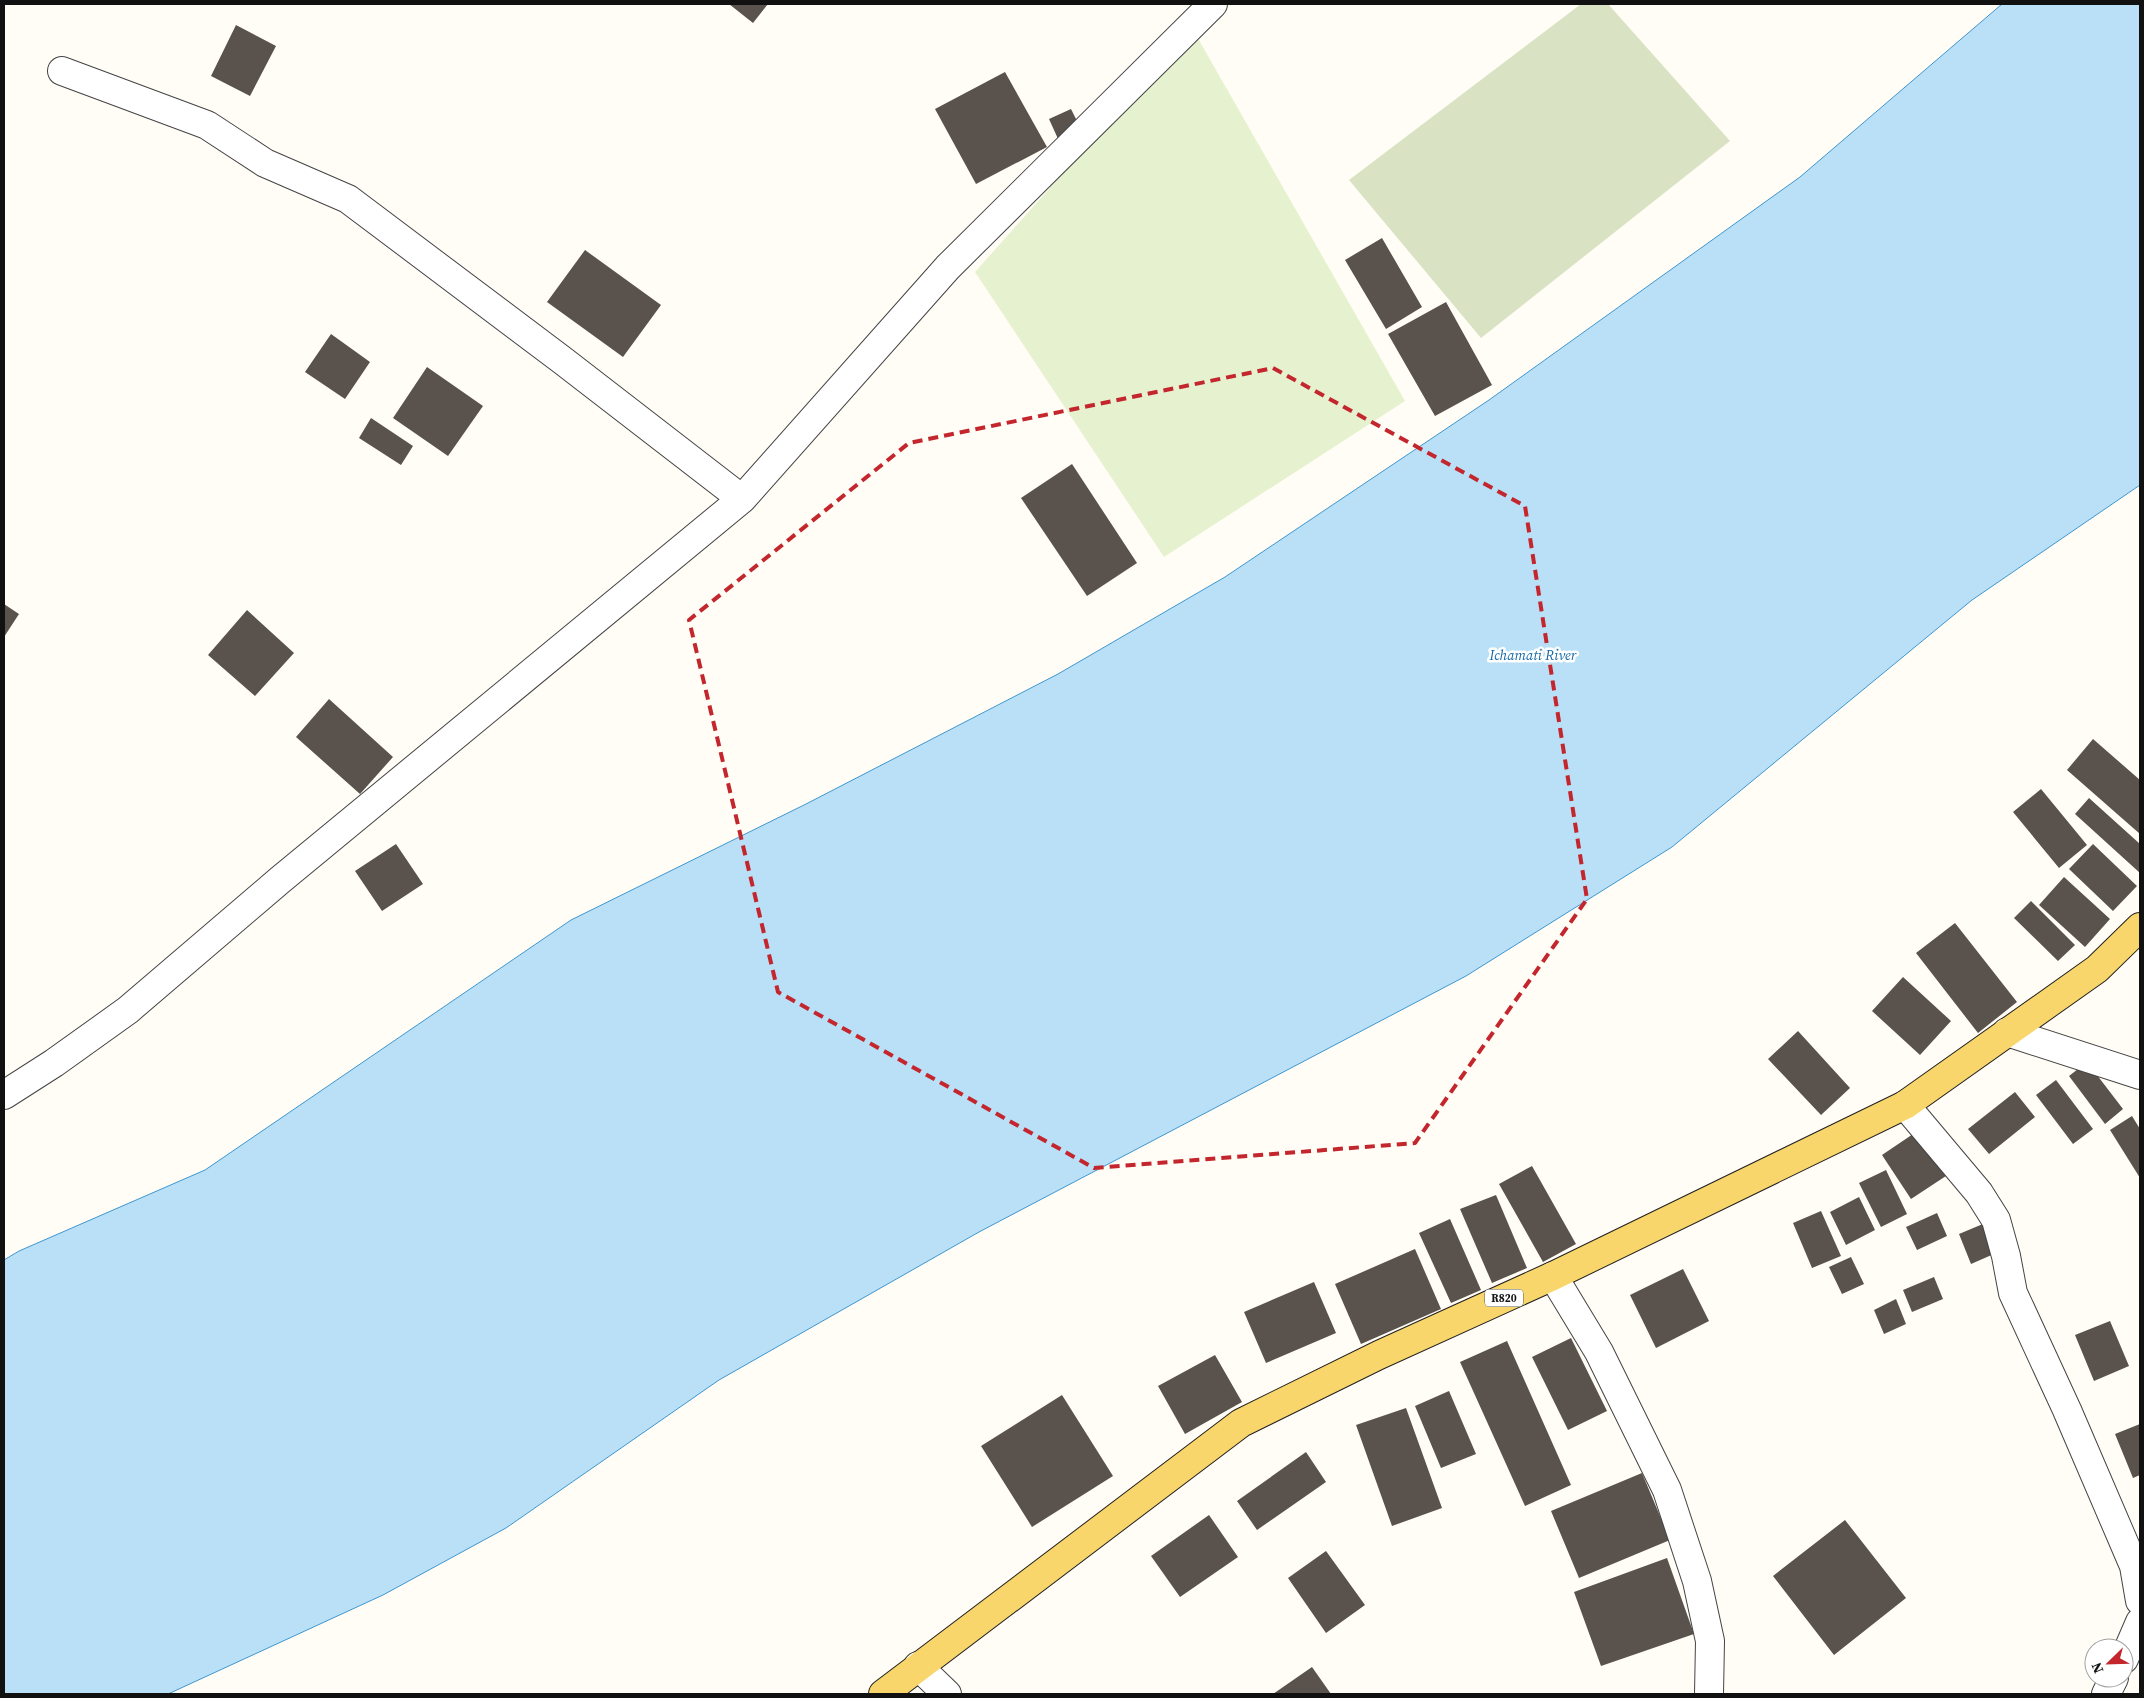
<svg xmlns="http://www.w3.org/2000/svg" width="2144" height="1698" font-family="'Source Serif 4',serif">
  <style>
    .cemetery { fill: #d9e3c4 }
    .pitch { fill: #e6f2cf }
    .water { fill: #b9e0f7; stroke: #3f96cf }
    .building { fill: #5a524d }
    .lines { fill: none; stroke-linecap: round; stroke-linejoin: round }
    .minor-casing { stroke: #444; stroke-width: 30 }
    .major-casing { stroke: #222; stroke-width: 30 }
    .minor { stroke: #fff; stroke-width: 28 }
    .major { stroke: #f9d66b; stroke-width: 28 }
    .marked { fill: none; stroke: #c4262e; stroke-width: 4; stroke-dasharray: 10 6; stroke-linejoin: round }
    .labels { text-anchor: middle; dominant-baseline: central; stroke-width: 5; stroke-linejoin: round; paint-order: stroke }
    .shield { fill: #fff; stroke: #585858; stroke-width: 1 }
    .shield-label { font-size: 11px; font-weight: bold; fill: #111 }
    .water-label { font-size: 14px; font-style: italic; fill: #1768a6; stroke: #fff }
  </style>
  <rect width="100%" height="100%" fill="#fffdf5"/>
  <!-- cemetery -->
  <path class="cemetery" d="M 1581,4 L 1608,4 L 1730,141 L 1481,338 L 1349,180 Z"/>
  <!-- pitch -->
  <path class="pitch" d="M 1192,28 L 1405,401 L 1164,557 L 975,272 Z"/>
  <!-- water -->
  <path class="water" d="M 2002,4 L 2140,4 L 2140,485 L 1972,600 L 1672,847 L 1466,976 L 979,1232 L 719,1380 L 506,1528 L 383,1595 L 168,1694 L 4,1694 L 4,1260 L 19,1251 L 205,1170 L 571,920 L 806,804 L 1058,674 L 1225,577 L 1489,400 L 1800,177 Z"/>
  <!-- building -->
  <path class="building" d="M 729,4 L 768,4 L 753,23 Z
    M 236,25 L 276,46 L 250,96 L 211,76 Z
    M 1005,72 L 1047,147 L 976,184 L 935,109 Z
    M 1071,109 L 1082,131 L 1059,141 L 1049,119 Z
    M 1382,238 L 1422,307 L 1386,329 L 1345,260 Z
    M 585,250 L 661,305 L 623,357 L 547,302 Z
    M 1446,302 L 1492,385 L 1435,416 L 1388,334 Z
    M 331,334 L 370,362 L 345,399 L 305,372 Z
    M 427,367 L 483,406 L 448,456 L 393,418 Z
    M 371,418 L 413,446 L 401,465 L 359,438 Z
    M 1072,464 L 1137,563 L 1087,596 L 1021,498 Z
    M 4,604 L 19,614 L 4,637 Z
    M 247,610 L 294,653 L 255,696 L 208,655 Z
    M 329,699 L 393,757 L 360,794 L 296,737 Z
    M 2093,739 L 2140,780 L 2140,834 L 2067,770 Z
    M 2041,789 L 2087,845 L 2059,868 L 2013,812 Z
    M 2089,798 L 2140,844 L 2140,873 L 2075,814 Z
    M 396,844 L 423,884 L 382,911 L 355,871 Z
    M 2093,844 L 2137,886 L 2113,911 L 2069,869 Z
    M 2064,877 L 2110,919 L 2085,947 L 2039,905 Z
    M 2031,901 L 2075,945 L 2058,961 L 2014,918 Z
    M 1955,923 L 2017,1002 L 1978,1033 L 1916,953 Z
    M 1903,977 L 1951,1021 L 1920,1055 L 1872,1011 Z
    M 1798,1031 L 1850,1088 L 1821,1115 L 1768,1059 Z
    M 2087,1062 L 2123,1109 L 2105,1124 L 2069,1076 Z
    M 2056,1080 L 2093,1129 L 2073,1144 L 2036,1095 Z
    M 2015,1092 L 2035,1117 L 1989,1154 L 1968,1129 Z
    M 2132,1116 L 2140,1129 L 2140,1178 L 2110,1130 Z
    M 1919,1130 L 1949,1174 L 1911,1199 L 1882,1155 Z
    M 1532,1166 L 1576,1244 L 1543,1262 L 1499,1184 Z
    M 1886,1170 L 1907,1214 L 1881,1227 L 1859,1183 Z
    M 1496,1195 L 1527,1268 L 1492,1283 L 1460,1209 Z
    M 1859,1197 L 1875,1230 L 1846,1245 L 1830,1212 Z
    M 1821,1211 L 1841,1256 L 1812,1268 L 1793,1223 Z
    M 1937,1213 L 1947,1236 L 1917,1250 L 1906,1227 Z
    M 1450,1219 L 1481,1290 L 1451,1303 L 1419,1233 Z
    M 1990,1221 L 2003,1250 L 1971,1264 L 1959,1234 Z
    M 1415,1249 L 1441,1309 L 1361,1344 L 1335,1284 Z
    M 1851,1257 L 1864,1284 L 1842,1294 L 1829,1267 Z
    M 1683,1269 L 1709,1321 L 1656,1348 L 1630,1295 Z
    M 1934,1277 L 1943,1299 L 1912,1312 L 1903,1290 Z
    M 1314,1282 L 1336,1333 L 1266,1363 L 1244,1312 Z
    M 1896,1299 L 1906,1324 L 1884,1334 L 1874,1310 Z
    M 2110,1321 L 2129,1366 L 2094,1381 L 2075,1335 Z
    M 1571,1338 L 1607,1411 L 1568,1430 L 1532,1357 Z
    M 1507,1341 L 1571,1485 L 1525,1506 L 1460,1362 Z
    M 1215,1355 L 1242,1402 L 1185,1434 L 1158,1386 Z
    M 1449,1391 L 1476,1454 L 1441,1468 L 1415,1406 Z
    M 1062,1395 L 1113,1476 L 1032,1527 L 981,1446 Z
    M 1406,1408 L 1442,1508 L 1392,1526 L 1356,1425 Z
    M 2140,1424 L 2140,1475 L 2133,1478 L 2115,1434 Z
    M 1306,1452 L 1326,1482 L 1257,1530 L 1237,1501 Z
    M 1642,1473 L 1670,1540 L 1579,1578 L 1551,1511 Z
    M 1209,1515 L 1238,1557 L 1180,1597 L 1151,1556 Z
    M 1845,1520 L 1906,1598 L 1834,1655 L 1773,1576 Z
    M 1326,1551 L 1365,1605 L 1326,1633 L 1288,1578 Z
    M 1667,1558 L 1694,1634 L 1601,1666 L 1574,1592 Z
    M 1312,1667 L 1331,1694 L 1273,1694 Z"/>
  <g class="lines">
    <defs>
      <path id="minor" d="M 62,71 L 207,125 L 265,163 L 348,199 L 562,360 L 742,499
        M 2007,1032 L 2140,1075
        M 4,1095 L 54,1063 L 128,1010 L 280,880 L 742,499 L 948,267 L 1213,4
        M 1905,1105 L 1979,1193 L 1996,1220 L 2006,1256 L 2013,1293 L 2067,1410 L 2134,1566 L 2140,1601
        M 1553,1276 L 1599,1352 L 1667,1490 L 1697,1581 L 1710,1641 L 1709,1694
        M 2124,1659 L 2140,1622
        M 918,1666 L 947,1694
        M 2106,1694 L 2114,1678"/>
      <path id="major" d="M 883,1694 L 1241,1423 L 1379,1355 L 1553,1276 L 1905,1105 L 2097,969 L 2140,927"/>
    </defs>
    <!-- minor casing -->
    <use href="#minor" class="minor-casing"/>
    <!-- major casing -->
    <use href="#major" class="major-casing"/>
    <!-- minor -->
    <use href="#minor" class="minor"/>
    <!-- major -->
    <use href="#major" class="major"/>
  </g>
  <!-- marked area -->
  <path class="marked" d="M 1273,368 L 1525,506 L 1587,899 L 1415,1143 L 1094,1168 L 778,992 L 689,620 L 909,443 Z"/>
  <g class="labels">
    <!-- shield labels -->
    <rect class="shield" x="1485" y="1289.5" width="38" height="17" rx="4"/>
    <g class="shield-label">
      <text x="1504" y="1298">R820</text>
    </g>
    <!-- water labels -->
    <g class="water-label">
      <text x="1533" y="655">Ichamati River</text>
    </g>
  </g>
  <!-- border -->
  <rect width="2144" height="1698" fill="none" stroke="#111111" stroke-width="10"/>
  <!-- north arrow -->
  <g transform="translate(2109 1663) rotate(247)"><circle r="24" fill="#ffffff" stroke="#a0a0a0"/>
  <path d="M0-4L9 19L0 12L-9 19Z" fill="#c4262e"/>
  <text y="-8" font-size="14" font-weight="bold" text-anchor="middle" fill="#111111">N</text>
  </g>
</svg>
